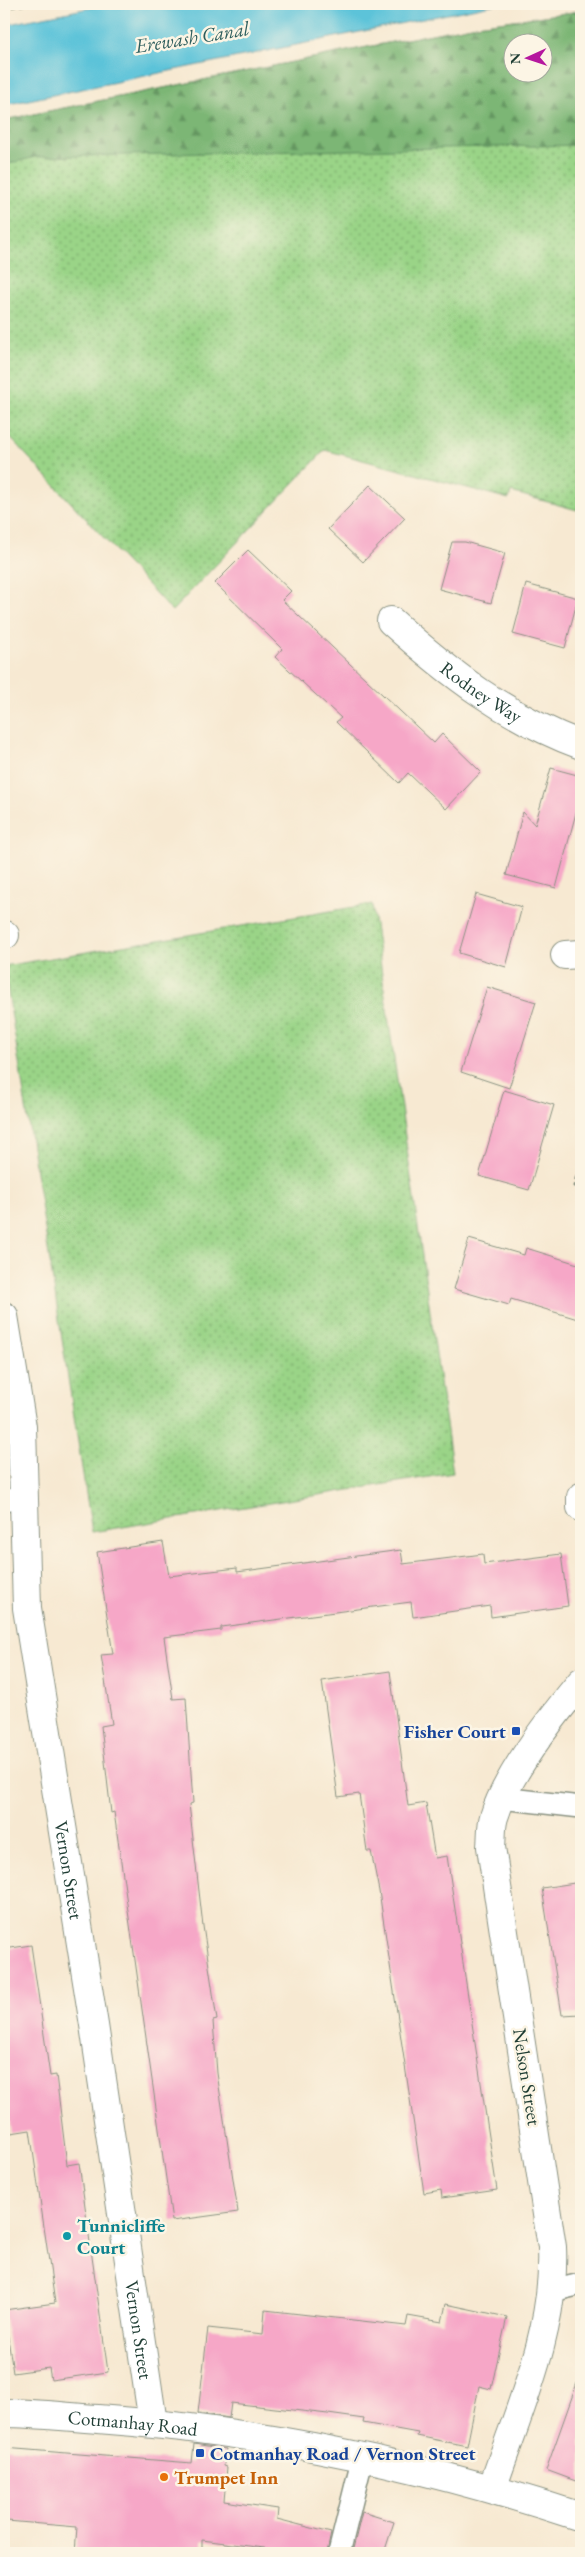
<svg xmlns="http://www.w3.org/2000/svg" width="585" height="2557" font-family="'EB Garamond',serif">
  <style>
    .grass { fill: url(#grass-dots); stroke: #5c885e; fill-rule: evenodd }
    .forest { fill: url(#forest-firs); stroke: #4d7a54; fill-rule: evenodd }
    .water { fill: #5cc3d9; stroke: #3e8086 }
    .building { fill: #f6a7c7 }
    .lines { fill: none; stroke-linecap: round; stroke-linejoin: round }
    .lane-casing { stroke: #8b9383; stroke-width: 24 }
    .street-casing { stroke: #8b9383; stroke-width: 30 }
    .secondary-casing { stroke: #8b9383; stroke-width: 30 }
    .path { stroke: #8b9383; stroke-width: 3; stroke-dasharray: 4 4; stroke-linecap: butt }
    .lane { stroke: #fff; stroke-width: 21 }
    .street { stroke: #fff; stroke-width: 28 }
    .secondary { stroke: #fff; stroke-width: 28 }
    .transit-dot { fill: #1a4fb4; stroke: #fcf5e5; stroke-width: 2 }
    .culture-dot { fill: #0f9aa8; stroke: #fcf5e5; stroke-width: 2 }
    .food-dot { fill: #e8710a; stroke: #fcf5e5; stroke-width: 2 }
    .labels { text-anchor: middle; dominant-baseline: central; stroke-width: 5; stroke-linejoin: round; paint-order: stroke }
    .street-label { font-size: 19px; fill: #1f3d34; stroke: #fcf5e5 }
    .transit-label { font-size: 19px; font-weight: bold; fill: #164399; stroke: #fcf5e5; text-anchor: end }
    .culture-label { font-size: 19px; font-weight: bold; fill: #0d838f; stroke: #fcf5e5; text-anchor: start }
    .food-label { font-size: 19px; font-weight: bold; fill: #c56008; stroke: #fcf5e5; text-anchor: start }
    .water-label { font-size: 20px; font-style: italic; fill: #2e5e5d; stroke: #fcf5e5 }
  </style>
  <defs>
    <pattern id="grass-dots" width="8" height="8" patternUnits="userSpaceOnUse" patternTransform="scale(1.25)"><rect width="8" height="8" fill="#9ad487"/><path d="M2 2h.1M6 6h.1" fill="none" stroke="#7dad6f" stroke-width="1.8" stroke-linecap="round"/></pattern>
    <pattern id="forest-firs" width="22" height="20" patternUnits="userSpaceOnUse" patternTransform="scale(1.25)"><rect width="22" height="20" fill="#7bb674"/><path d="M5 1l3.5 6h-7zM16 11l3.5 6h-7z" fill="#649560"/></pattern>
  </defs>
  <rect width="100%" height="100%" fill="#fcf5e5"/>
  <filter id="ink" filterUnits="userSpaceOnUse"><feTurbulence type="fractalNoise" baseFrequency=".02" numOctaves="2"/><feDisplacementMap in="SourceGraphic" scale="10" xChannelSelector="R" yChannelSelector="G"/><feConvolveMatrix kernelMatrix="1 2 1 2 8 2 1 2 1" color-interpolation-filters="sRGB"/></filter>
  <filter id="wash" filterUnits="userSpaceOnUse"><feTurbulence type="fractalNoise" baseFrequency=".0096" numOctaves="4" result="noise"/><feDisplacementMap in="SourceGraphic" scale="20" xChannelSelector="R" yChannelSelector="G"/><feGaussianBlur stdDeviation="1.12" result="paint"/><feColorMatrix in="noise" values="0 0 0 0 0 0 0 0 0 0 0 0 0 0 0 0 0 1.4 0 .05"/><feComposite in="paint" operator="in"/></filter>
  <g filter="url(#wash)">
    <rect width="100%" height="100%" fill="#f7e9d2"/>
    <!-- grass -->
    <path class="grass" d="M 581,11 L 581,511 L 511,492 L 509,499 L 325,450 L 172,611 L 4,431 L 4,120 L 477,25 ZM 512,42 L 542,42 L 542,72 L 512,72 Z
      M 372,904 L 453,1473 L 92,1532 L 4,966 Z"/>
    <!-- forest -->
    <path class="forest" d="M 581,11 L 581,145 L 35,157 L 4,165 L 4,120 L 477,25 ZM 512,42 L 542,42 L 542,72 L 512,72 Z"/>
    <!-- water -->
    <path class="water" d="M 109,4 L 496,4 L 4,105 L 4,25 Z"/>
    <g id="blocks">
      <!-- building -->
      <path class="building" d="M 370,485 L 405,518 L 363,562 L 328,529 Z
        M 452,542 L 465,542 L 505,553 L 491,603 L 439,589 Z
        M 248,550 L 291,591 L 282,600 L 434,743 L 442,734 L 481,772 L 446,809 L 408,773 L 399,783 L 336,722 L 341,718 L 275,657 L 282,649 L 215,583 Z
        M 526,584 L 578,598 L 565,648 L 513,634 Z
        M 551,768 L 581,776 L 581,794 L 556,888 L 506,875 L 523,812 L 535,825 Z
        M 476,894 L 522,907 L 506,967 L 459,953 Z
        M 487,987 L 536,1002 L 509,1088 L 461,1072 Z
        M 504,1090 L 554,1105 L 529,1190 L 479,1176 Z
        M 469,1239 L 524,1255 L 526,1248 L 581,1265 L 581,1320 L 511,1299 L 509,1305 L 454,1289 Z
        M 163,1542 L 169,1576 L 237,1568 L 237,1572 L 401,1550 L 403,1564 L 483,1554 L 484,1564 L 561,1554 L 568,1606 L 491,1617 L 490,1606 L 413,1617 L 411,1602 L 221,1627 L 221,1630 L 164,1637 L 173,1699 L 186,1698 L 193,1803 L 189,1804 L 203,1926 L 217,2020 L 213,2021 L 217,2073 L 238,2212 L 172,2221 L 114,1812 L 111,1813 L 106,1770 L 101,1726 L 112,1724 L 101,1655 L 113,1654 L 97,1552 Z
        M 390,1671 L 408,1806 L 426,1803 L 435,1858 L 447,1856 L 497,2190 L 442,2198 L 441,2190 L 424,2193 L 379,1891 L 371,1851 L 367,1851 L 359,1794 L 338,1797 L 322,1681 Z
        M 581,1882 L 581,2014 L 562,2015 L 542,1888 Z
        M 31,1945 L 50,2076 L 56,2075 L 67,2165 L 79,2163 L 108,2372 L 51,2380 L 49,2368 L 13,2373 L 4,2310 L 55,2303 L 30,2130 L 11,2133 L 4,2075 L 4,1949 Z
        M 446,2304 L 507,2317 L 491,2389 L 479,2386 L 467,2446 L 417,2436 L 418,2433 L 363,2423 L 364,2419 L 328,2414 L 231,2403 L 229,2418 L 198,2413 L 208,2328 L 263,2334 L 265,2310 L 406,2326 L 408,2316 L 442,2322 Z
        M 577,2383 L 581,2384 L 581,2483 L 546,2470 Z
        M 194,2444 L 226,2449 L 224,2466 L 227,2467 L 224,2501 L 278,2509 L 277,2519 L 331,2533 L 327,2553 L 303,2553 L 202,2540 L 202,2553 L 75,2553 L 77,2527 L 7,2521 L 7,2514 L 4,2514 L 4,2448 L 192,2463 Z
        M 362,2512 L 394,2522 L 384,2553 L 352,2553 Z"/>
    </g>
  </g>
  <g filter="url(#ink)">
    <use href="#blocks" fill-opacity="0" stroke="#8b9383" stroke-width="1"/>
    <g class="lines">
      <defs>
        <path id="lane" d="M 4,1501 L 23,1497
          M 501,1798 L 581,1807
          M 552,2291 L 581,2284
          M 339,2553 L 363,2456"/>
        <g id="street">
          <path id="s1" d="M 391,621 C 450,674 506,717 581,745"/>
          <path d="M 4,935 L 5,935"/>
          <path d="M 565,955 L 581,954"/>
          <path id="s2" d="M 4,1316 L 22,1427 L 27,1608 L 94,2025 L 153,2423"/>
          <path d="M 581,1497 L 581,1507"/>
          <path d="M 492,2489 C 518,2411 556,2331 552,2247 L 491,1847 C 492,1837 491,1826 494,1817 C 507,1774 552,1717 581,1682"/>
        </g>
        <g id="secondary">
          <path id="s3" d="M 4,2413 C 35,2413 67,2417 98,2419 C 263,2431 425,2465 581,2517"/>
        </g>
      </defs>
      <!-- lane casing -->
      <use href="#lane" class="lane-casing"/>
      <!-- street casing -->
      <use href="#street" class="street-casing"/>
      <!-- secondary casing -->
      <use href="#secondary" class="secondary-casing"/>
      <!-- path -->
      <path class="path" d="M 4,8 L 28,4
        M 581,1161 L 574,1186 L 581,1188"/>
      <!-- lane -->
      <use href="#lane" class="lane"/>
      <!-- street -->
      <use href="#street" class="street"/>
      <!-- secondary -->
      <use href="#secondary" class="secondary"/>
    </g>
  </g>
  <!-- markers -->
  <g class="transit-dot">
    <rect x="511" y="1726" width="10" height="10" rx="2.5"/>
    <rect x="195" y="2448" width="10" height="10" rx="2.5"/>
  </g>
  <circle class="culture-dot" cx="67" cy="2236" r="5"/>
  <circle class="food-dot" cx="164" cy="2477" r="5"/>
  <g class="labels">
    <!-- street labels -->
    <g class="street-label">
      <text stroke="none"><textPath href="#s1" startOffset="115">Rodney Way</textPath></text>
      <text stroke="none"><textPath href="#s2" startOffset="559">Vernon Street</textPath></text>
      <text transform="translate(527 2077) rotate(81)">Nelson Street</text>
      <text stroke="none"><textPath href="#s2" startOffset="1024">Vernon Street</textPath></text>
      <text stroke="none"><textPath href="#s3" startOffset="129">Cotmanhay Road</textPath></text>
    </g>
    <!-- transit labels -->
    <g class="transit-label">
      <text x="506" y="1731">Fisher Court</text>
      <text x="210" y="2453" text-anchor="start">Cotmanhay Road / Vernon Street</text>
    </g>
    <!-- culture labels -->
    <g class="culture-label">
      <text x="77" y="2225">Tunnicliffe<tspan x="77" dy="22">Court</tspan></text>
    </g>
    <!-- food labels -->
    <g class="food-label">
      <text x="174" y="2477">Trumpet Inn</text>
    </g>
    <!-- water labels -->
    <g class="water-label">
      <text transform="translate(192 37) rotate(-9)">Erewash Canal</text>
    </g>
  </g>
  <!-- margin -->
  <rect width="585" height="2557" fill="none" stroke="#fcf5e5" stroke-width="20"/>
  <!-- north arrow -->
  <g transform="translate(528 58) rotate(267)"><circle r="24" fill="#fcf5e5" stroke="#a4ab9e"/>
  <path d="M0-4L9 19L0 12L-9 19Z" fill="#b5179e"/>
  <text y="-8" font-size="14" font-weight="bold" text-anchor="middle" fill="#1f3d34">N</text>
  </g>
</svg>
